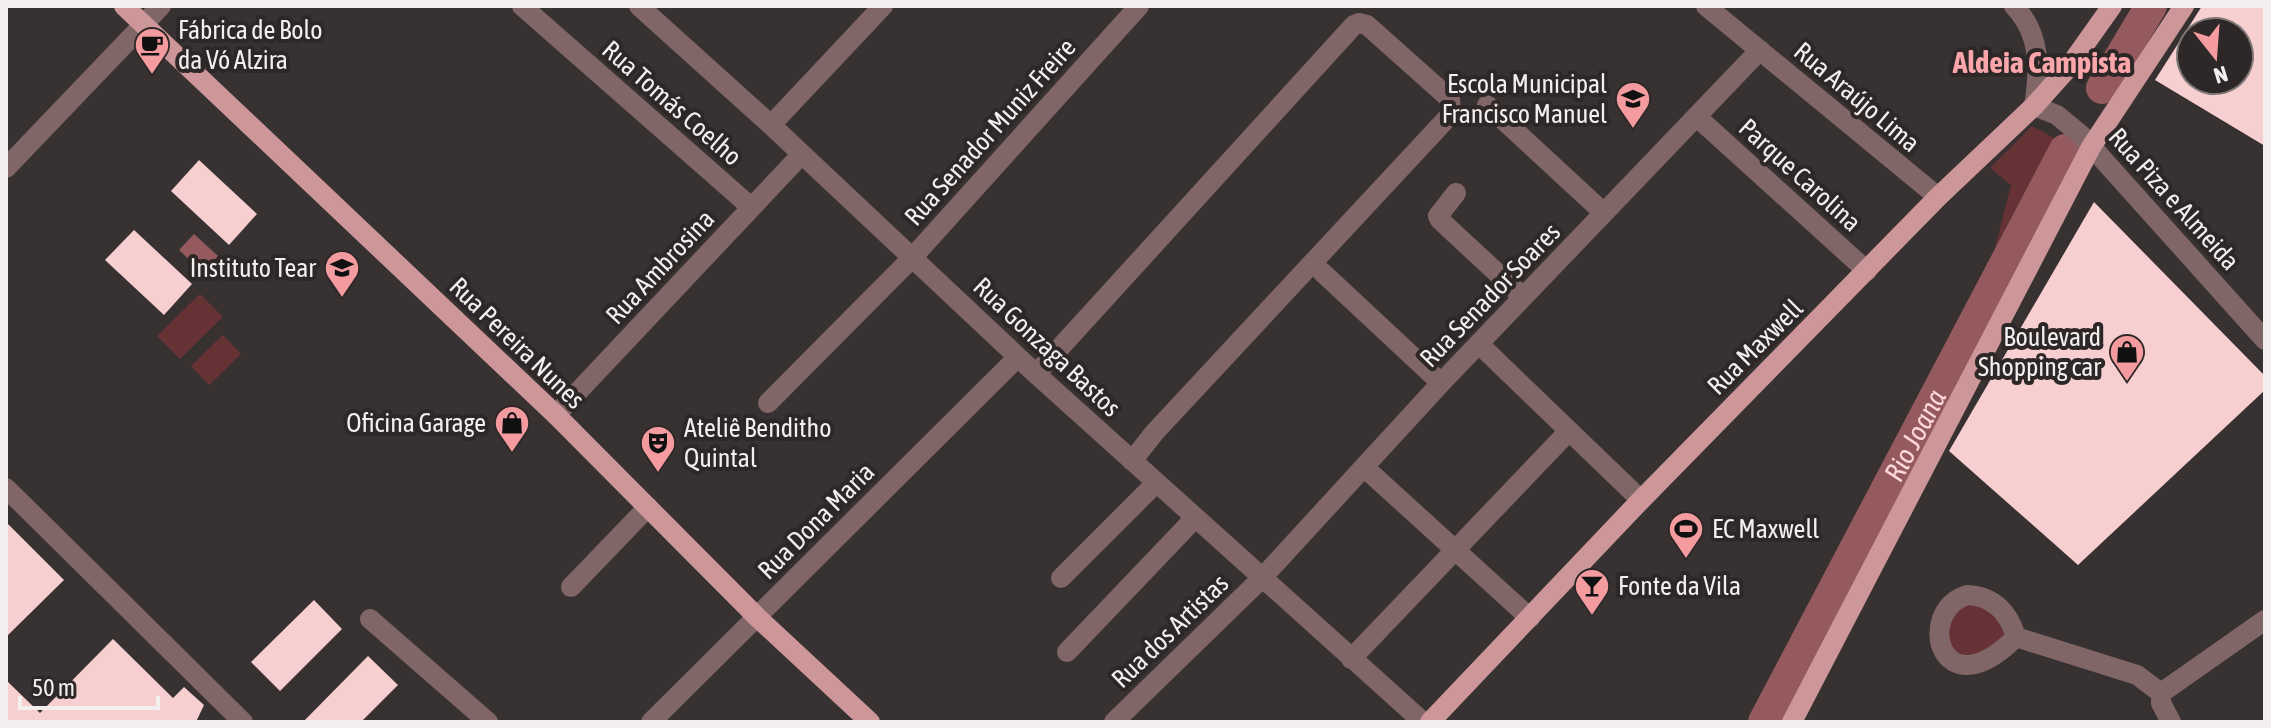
<svg xmlns="http://www.w3.org/2000/svg" width="2271" height="728" font-family="'Asap Condensed',sans-serif">
  <style>
    .green { fill: #673236 }
    .water { fill: #945a5d }
    .lines { fill: none; stroke-linecap: round; stroke-linejoin: round }
    .river { stroke: #945a5d; stroke-width: 32 }
    .building { fill: #f8cfd0; fill-rule: evenodd }
    .minor { stroke: #816667; stroke-width: 20 }
    .major { stroke: #cd9799; stroke-width: 20 }
    .labels { text-anchor: middle; dominant-baseline: central; stroke-width: 8; stroke-linejoin: round; paint-order: stroke }
    .poi-label { font-size: 26px; fill: #f3efef; stroke: #2e2727; text-anchor: start }
    .street-label { font-size: 26px; fill: #f3efef; stroke: #2e2727 }
    .water-label { font-size: 28px; font-style: italic; fill: #fdd7d8; stroke: #2e2727 }
    .quarter-label { font-size: 30px; font-weight: bold; fill: #faa6aa; stroke: #2e2727 }
  </style>
  <rect width="100%" height="100%" fill="#383131"/>
  <!-- green -->
  <path class="green" d="M 2032,126 L 2054,138 L 1995,248 L 2011,185 L 1990,168 Z
    M 200,294 L 223,317 L 180,359 L 157,336 Z
    M 223,335 L 241,354 L 209,385 L 191,366 Z
    M 1970,599 L 1989,606 L 2009,637 L 1980,659 L 1949,654 L 1948,620 Z"/>
  <!-- water -->
  <path class="water" d="M 194,234 L 218,256 L 202,272 L 179,250 Z"/>
  <g class="lines">
    <!-- river -->
    <g class="river">
      <path d="M 2102,88 L 2151,6"/>
      <path id="s1" d="M 1764,722 L 2065,150"/>
    </g>
  </g>
  <!-- building -->
  <path class="building" d="M 2202,6 L 2265,6 L 2265,146 L 2155,80 ZM 2191,32 L 2239,32 L 2239,80 L 2191,80 Z
    M 199,160 L 257,214 L 229,245 L 171,191 Z
    M 2094,202 L 2265,376 L 2265,390 L 2078,565 L 1949,451 Z
    M 134,230 L 192,284 L 164,315 L 105,260 Z
    M 6,522 L 64,580 L 6,637 Z
    M 314,600 L 342,629 L 280,691 L 251,662 Z
    M 113,639 L 173,698 L 184,687 L 204,705 L 196,722 L 6,722 L 6,680 L 40,713 Z
    M 368,656 L 398,685 L 361,722 L 303,722 Z"/>
  <g class="lines">
    <!-- minor -->
    <path class="minor" d="M 522,6 L 751,207
      M 639,6 L 771,125 L 1036,374 L 1423,722
      M 1706,6 L 1938,197
      M 2014,6 C 2041,34 2040,70 2034,106 L 2057,115 L 2081,135 L 2265,340
      M 1487,105 L 1604,213
      M 1697,117 L 1867,271
      M 771,125 L 883,6
      M 6,168 L 161,6
      M 1456,193 L 1438,216 L 1440,220 L 1523,297
      M 1322,272 L 1441,383
      M 1479,344 L 1641,500
      M 1036,374 L 1354,25 L 1359,23 L 1367,25 L 1450,99 L 1451,114 L 1154,433 L 1132,461
      M 768,403 L 912,258 L 1139,6
      M 556,415 L 802,154
      M 1365,468 L 1530,618
      M 6,488 L 243,722
      M 1061,578 L 1156,483
      M 571,587 L 648,507
      M 1967,595 C 1994,596 2009,613 2016,637 C 1941,713 1914,612 1967,595 Z
      M 370,619 L 488,722
      M 2016,637 L 2137,675 L 2161,693
      M 1067,652 L 1195,518
      M 1351,659 L 1569,431
      M 2161,693 L 2265,620
      M 2161,693 L 2161,703 L 2171,722
      M 651,722 L 1018,357
      M 1114,722 L 1262,578 L 1441,383 L 1760,50"/>
    <!-- major -->
    <path class="major" d="M 124,6 L 556,415 L 757,617 L 870,722
      M 1430,722 L 1641,500 L 1938,197 L 2034,106 L 2068,68 L 2112,6
      M 1792,722 L 2091,147 L 2184,6"/>
  </g>
  <!-- icons -->
  <defs>
    <symbol id="cafe-pin" viewBox="-11 -11 22 30"><path d="M0 17L-7.5 6A9.5 9.5 0 1 1 7.5 6Z" fill="#f49b9f" stroke="#2e2727"/><path d="M-5.5-4.5H6V0H3Q3 3.5 0 3.5H-2.5Q-5.5 3.5-5.5 0ZM3-3.2v2h1.7v-2ZM-6 4.5H4V6H-6Z" fill="#111"/></symbol>
    <symbol id="school-pin" viewBox="-11 -11 22 30"><path d="M0 17L-7.5 6A9.5 9.5 0 1 1 7.5 6Z" fill="#f49b9f" stroke="#2e2727"/><path d="M0-5L7-2L0 1L-7-2ZM-4 1L0 2.5L4 1V4Q0 6-4 4Z" fill="#111"/></symbol>
    <symbol id="shop-pin" viewBox="-11 -11 22 30"><path d="M0 17L-7.5 6A9.5 9.5 0 1 1 7.5 6Z" fill="#f49b9f" stroke="#2e2727"/><path d="M-5-2.5h2.3a2.7 3.5 0 0 1 5.4 0H5L5.5 6h-11ZM-1.5-2.5h3a1.5 2.3 0 0 0-3 0Z" fill="#111"/></symbol>
    <symbol id="theatre-pin" viewBox="-11 -11 22 30"><path d="M0 17L-7.5 6A9.5 9.5 0 1 1 7.5 6Z" fill="#f49b9f" stroke="#2e2727"/><path d="M-5-5.5Q0-4 5-5.5V0Q5 5 0 6Q-5 5-5 0ZM-3.3-2.5H-1v1.5H-3.3ZM1-2.5H3.3v1.5H1ZM-2.8 1Q0 5.5 2.8 1Z" fill="#111"/></symbol>
    <symbol id="stadium-pin" viewBox="-11 -11 22 30"><path d="M0 17L-7.5 6A9.5 9.5 0 1 1 7.5 6Z" fill="#f49b9f" stroke="#2e2727"/><path d="M0-5a6.5 5 0 1 0 0 10a6.5 5 0 1 0 0-10ZM-3.5-1.8h7v3.6h-7Z" fill="#111"/></symbol>
    <symbol id="bar-pin" viewBox="-11 -11 22 30"><path d="M0 17L-7.5 6A9.5 9.5 0 1 1 7.5 6Z" fill="#f49b9f" stroke="#2e2727"/><path d="M-6-5H6L.8 .8V4.5H3.5V6h-7V4.5H-.8V.8Z" fill="#111"/></symbol>
  </defs>
  <g fill-rule="evenodd">
    <use href="#cafe-pin" x="132" y="25" width="40" height="54"/>
    <use href="#school-pin" x="1613" y="79" width="40" height="54"/>
    <use href="#school-pin" x="322" y="248" width="40" height="54"/>
    <use href="#shop-pin" x="2107" y="332" width="40" height="54"/>
    <use href="#shop-pin" x="492" y="403" width="40" height="54"/>
    <use href="#theatre-pin" x="638" y="423" width="40" height="54"/>
    <use href="#stadium-pin" x="1666" y="509" width="40" height="54"/>
    <use href="#bar-pin" x="1572" y="566" width="40" height="54"/>
  </g>
  <g class="labels">
    <!-- poi labels -->
    <g class="poi-label">
      <text x="178" y="30">Fábrica de Bolo<tspan x="178" dy="30">da Vó Alzira</tspan></text>
      <text x="1607" y="84" text-anchor="end">Escola Municipal<tspan x="1607" dy="30">Francisco Manuel</tspan></text>
      <text x="316" y="268" text-anchor="end">Instituto Tear</text>
      <text x="2101" y="337" text-anchor="end">Boulevard<tspan x="2101" dy="30">Shopping car</tspan></text>
      <text x="486" y="423" text-anchor="end">Oficina Garage</text>
      <text x="684" y="428">Ateliê Benditho<tspan x="684" dy="30">Quintal</tspan></text>
      <text x="1712" y="529">EC Maxwell</text>
      <text x="1618" y="586">Fonte da Vila</text>
    </g>
    <!-- street labels -->
    <g class="street-label">
      <text transform="translate(1857 97) rotate(40)">Rua Araújo Lima</text>
      <text transform="translate(672 103) rotate(41)">Rua Tomás Coelho</text>
      <text transform="translate(990 132) rotate(-48)">Rua Senador Muniz Freire</text>
      <text transform="translate(1800 175) rotate(42)">Parque Carolina</text>
      <text transform="translate(2174 199) rotate(48)">Rua Piza e Almeida</text>
      <text transform="translate(660 267) rotate(-47)">Rua Ambrosina</text>
      <text transform="translate(1490 295) rotate(-46)">Rua Senador Soares</text>
      <text transform="translate(517 343) rotate(44)">Rua Pereira Nunes</text>
      <text transform="translate(1047 347) rotate(43)">Rua Gonzaga Bastos</text>
      <text transform="translate(1755 347) rotate(-45)">Rua Maxwell</text>
      <text transform="translate(816 521) rotate(-45)">Rua Dona Maria</text>
      <text transform="translate(1170 631) rotate(-44)">Rua dos Artistas</text>
    </g>
    <!-- water labels -->
    <g class="water-label">
      <text stroke="none"><textPath href="#s1" startOffset="324">Rio Joana</textPath></text>
    </g>
    <!-- quarter labels -->
    <g class="quarter-label">
      <text x="2042" y="62">Aldeia Campista</text>
    </g>
  </g>
  <!-- border -->
  <rect width="2271" height="728" fill="none" stroke="#f3efef" stroke-width="16"/>
  <!-- north arrow -->
  <g transform="translate(2215 56) rotate(163)"><circle r="38" fill="#2e2727" stroke="#7d7777" stroke-width="2"/>
  <path d="M0-6L14 30L0 20L-14 30Z" fill="#f49b9f"/>
  <text y="-12" font-size="22" font-weight="bold" text-anchor="middle" fill="#f3efef">N</text>
  </g>
  <!-- scale -->
  <path d="M20 696v12h138v-12" fill="none" stroke="#f3efef" stroke-width="4"/>
  <text x="32" y="696" font-size="24" fill="#f3efef" stroke="#2e2727" stroke-width="6" paint-order="stroke">50 m</text>
</svg>
